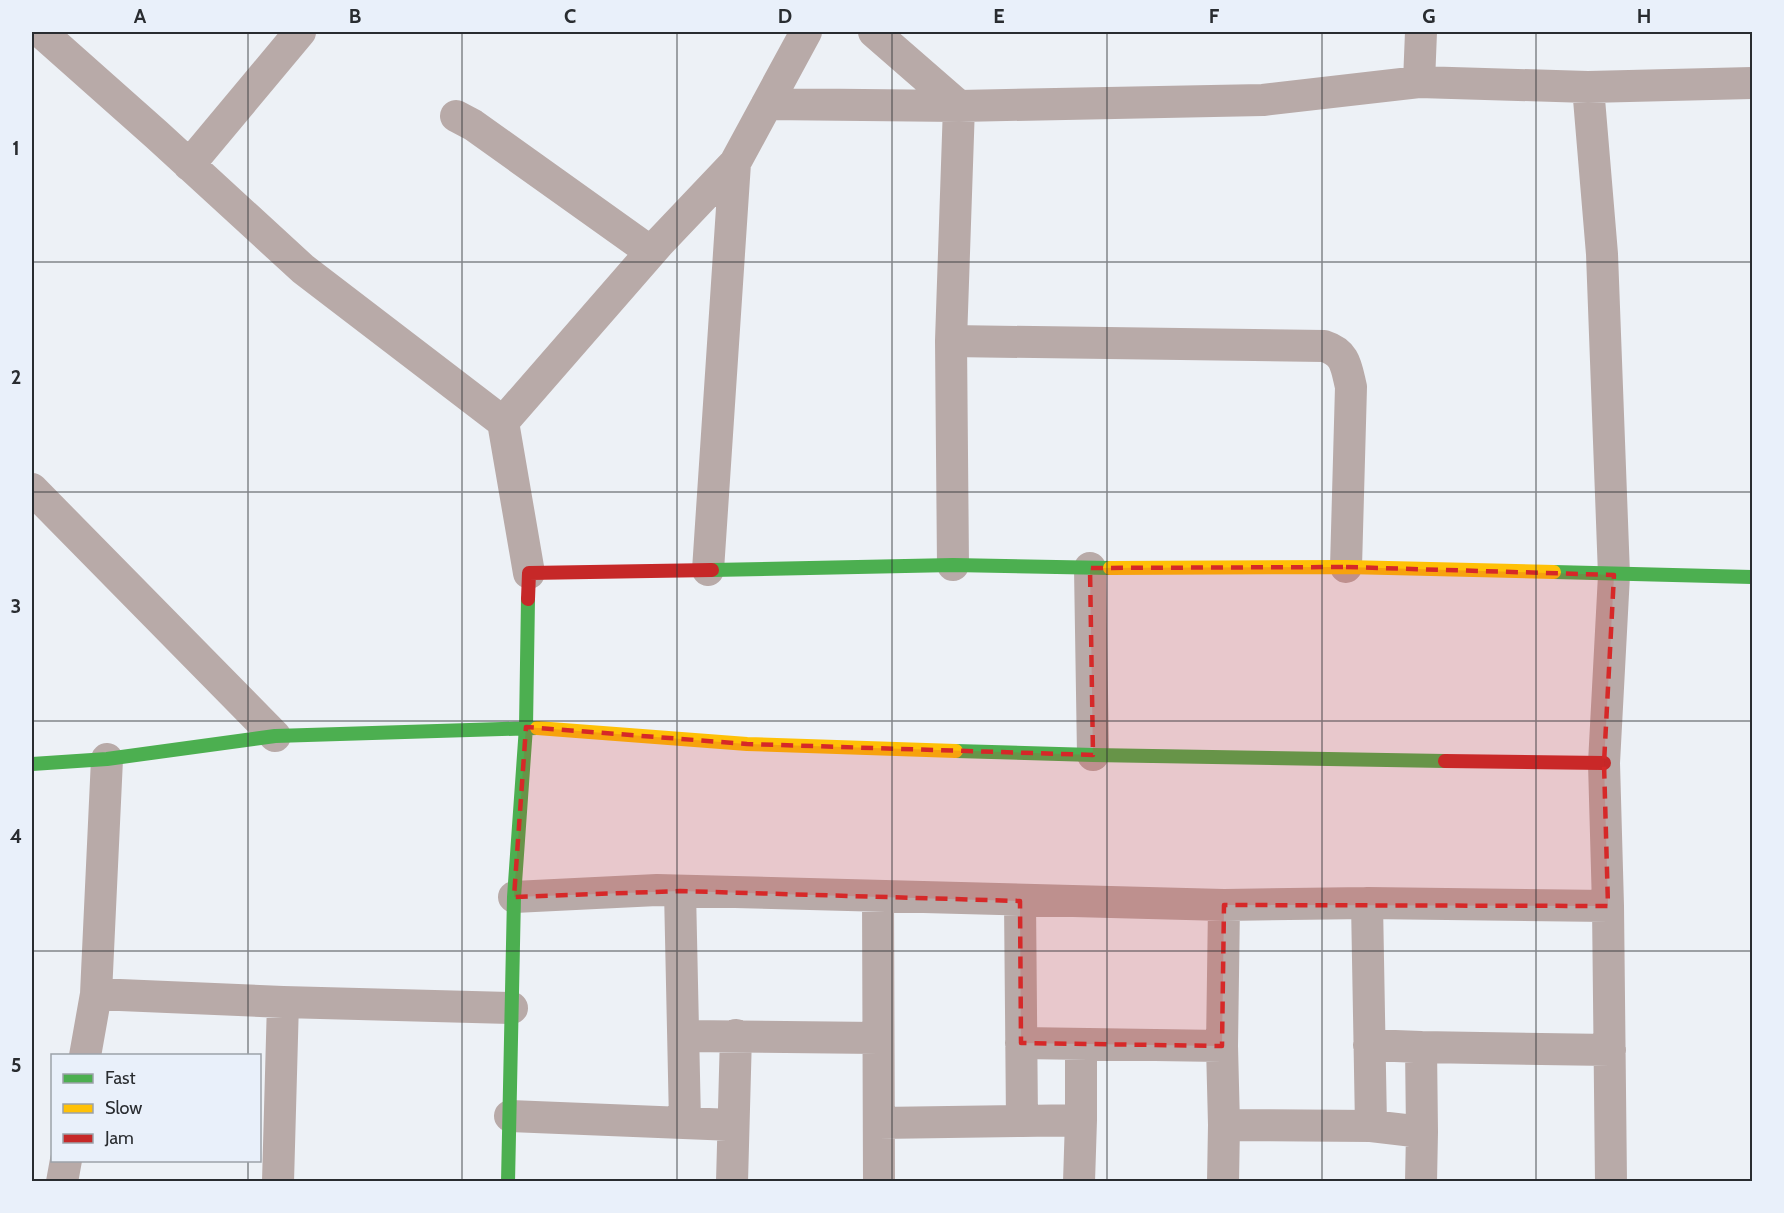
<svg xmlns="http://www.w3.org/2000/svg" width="1784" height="1213" font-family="Cabin,sans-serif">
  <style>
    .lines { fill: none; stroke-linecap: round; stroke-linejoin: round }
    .street { stroke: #b8aaa8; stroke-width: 32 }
    .fast { stroke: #4caf50; stroke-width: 14 }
    .slow { stroke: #ffc107; stroke-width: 14 }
    .jam { stroke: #c62828; stroke-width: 14 }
    .marked { fill: #d62828; fill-opacity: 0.2; stroke: #d62828; stroke-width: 4.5; stroke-dasharray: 12 8; stroke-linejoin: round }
    .grid { fill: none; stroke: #292c30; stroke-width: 1.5; stroke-opacity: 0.55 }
    .neatline { fill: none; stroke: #292c30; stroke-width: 2 }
    .grid-label { font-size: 20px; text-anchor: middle; font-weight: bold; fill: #292c30 }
  </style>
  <rect width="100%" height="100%" fill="#edf1f6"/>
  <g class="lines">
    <!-- street -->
    <path class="street" d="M 41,32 L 157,135 L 303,269 L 503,422
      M 874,32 L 959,106 L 951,341 L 1324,346 C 1346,353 1346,366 1351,387 L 1346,567
      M 1421,32 L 1419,82 L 1588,87 L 1752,83
      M 1588,87 L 1602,254 L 1614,575 L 1604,763 L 1608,906 L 1611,1182
      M 767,104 L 959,106 L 1263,100 L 1419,82
      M 456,116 L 473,125 L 651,252
      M 189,165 L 300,32
      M 951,341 L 953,565
      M 32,489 L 275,736
      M 1090,568 L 1093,755
      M 708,570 L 735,163
      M 529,573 L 503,422 L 659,243 L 735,163 L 806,32
      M 680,891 L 685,1122
      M 878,896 L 879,1182
      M 514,897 L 657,890 L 1224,905 L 1367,903 L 1608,906
      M 1020,901 L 1022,1121 L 1081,1120 L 1079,1182
      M 1367,903 L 1371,1126 L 1422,1132 L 1421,1182
      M 96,994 L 283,1002 L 512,1008
      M 684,1036 L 878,1038
      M 1021,1043 L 1222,1046
      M 1081,1044 L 1081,1120
      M 1369,1045 L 1421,1047
      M 85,1056 L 96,994 L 107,759
      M 510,1116 L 733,1125
      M 879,1123 L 1022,1121
      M 1224,1125 L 1371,1126
      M 1422,1132 L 1421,1047 L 1610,1050
      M 62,1182 L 66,1160
      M 278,1182 L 283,1002
      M 732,1182 L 736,1035
      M 1223,1182 L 1224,1125 L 1222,1046 L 1224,905"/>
    <!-- fast -->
    <path class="fast" d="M 712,570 L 953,565 L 1110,568
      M 1554,572 L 1752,577
      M 956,751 L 1093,755 L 1445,761
      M 32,764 L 107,759 L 275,736 L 537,728
      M 508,1182 L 514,897 L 526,727 L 528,599"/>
    <!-- slow -->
    <path class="slow" d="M 1110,568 L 1346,567 L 1554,572
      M 537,728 L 747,744 L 956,751"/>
    <!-- jam -->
    <path class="jam" d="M 528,599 L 529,573 L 712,570
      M 1445,761 L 1604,763"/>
  </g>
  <!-- marked area -->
  <path class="marked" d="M 1346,567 L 1614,575 L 1604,763 L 1608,906 L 1224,905 L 1222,1046 L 1021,1043 L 1020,901 L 680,891 L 514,897 L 526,727 L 747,744 L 1093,755 L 1090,568 Z"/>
  <!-- grid -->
  <path class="grid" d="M 248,32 L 248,1056M 462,32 L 462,1182M 677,32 L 677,1182M 892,32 L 892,1182M 1107,32 L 1107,1182M 1322,32 L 1322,1182M 1536,32 L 1536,1182M 32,262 L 1752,262M 32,492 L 1752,492M 32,721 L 1752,721M 32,951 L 1752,951M 248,1160 L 248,1182"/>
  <!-- border -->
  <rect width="1784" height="1213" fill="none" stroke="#e9f0fa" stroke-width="66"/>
  <!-- legend -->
  <rect x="51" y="1054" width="210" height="108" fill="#e9f0fa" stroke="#9ca2a9" stroke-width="1.5"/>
  <rect x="63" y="1074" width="30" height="9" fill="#4caf50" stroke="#9ca2a9" stroke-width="1.5"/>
  <text x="105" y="1084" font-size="18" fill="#292c30">Fast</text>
  <rect x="63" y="1104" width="30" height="9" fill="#ffc107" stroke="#9ca2a9" stroke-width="1.5"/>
  <text x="105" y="1114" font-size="18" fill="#292c30">Slow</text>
  <rect x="63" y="1134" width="30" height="9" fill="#c62828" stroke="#9ca2a9" stroke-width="1.5"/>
  <text x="105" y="1144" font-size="18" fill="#292c30">Jam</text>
  <rect x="33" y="33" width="1718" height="1147" class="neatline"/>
  <g class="grid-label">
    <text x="140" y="23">A</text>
    <text x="355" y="23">B</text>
    <text x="570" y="23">C</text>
    <text x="785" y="23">D</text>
    <text x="999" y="23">E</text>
    <text x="1214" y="23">F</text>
    <text x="1429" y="23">G</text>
    <text x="1644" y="23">H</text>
    <text x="16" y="155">1</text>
    <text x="16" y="384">2</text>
    <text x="16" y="613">3</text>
    <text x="16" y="843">4</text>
    <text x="16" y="1072">5</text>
  </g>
</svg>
